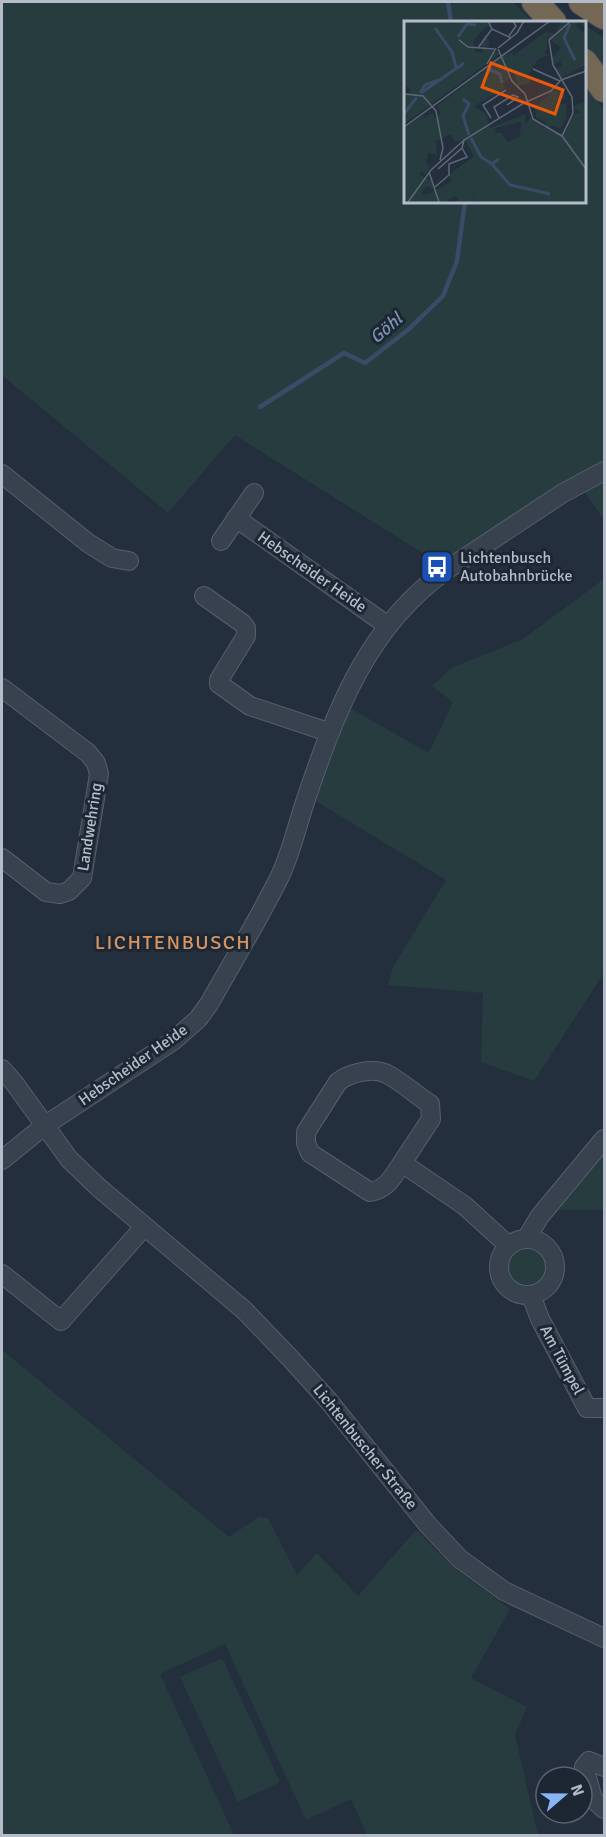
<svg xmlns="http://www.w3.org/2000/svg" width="606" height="1837" font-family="Signika,sans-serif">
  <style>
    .green { fill: #263c3f }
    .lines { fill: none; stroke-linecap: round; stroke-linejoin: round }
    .stream { stroke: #394c67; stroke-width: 4.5 }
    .minor-casing { stroke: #565f6c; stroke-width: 20 }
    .highway-casing { stroke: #434c59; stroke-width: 28 }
    .minor { stroke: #38414e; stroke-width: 18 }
    .highway { stroke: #746855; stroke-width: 26 }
    .labels { text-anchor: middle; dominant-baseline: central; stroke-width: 6; stroke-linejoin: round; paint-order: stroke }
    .poi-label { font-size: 16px; fill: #b4bcc9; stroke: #1d2633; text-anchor: start }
    .street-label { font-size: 16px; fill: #b4bcc9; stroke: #1d2633 }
    .water-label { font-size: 18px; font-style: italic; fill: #7c92b1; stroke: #1d2633 }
    .quarter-label { font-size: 20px; letter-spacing: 1.5px; fill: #d59563; stroke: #1d2633 }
    .inset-river { fill: none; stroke: #394c67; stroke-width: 3 }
    .inset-road { fill: none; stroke: #5e6776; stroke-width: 1.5 }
    .view { fill: #e8590c; fill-opacity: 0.15; stroke: #e8590c; stroke-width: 3 }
    .inset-edge { fill: none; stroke: #b4bcc9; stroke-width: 3 }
  </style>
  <rect width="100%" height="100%" fill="#242f3e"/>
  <!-- green -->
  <path class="green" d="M 2,2 L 513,2 L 532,22 L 405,22 L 405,201 L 584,201 L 584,84 L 604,110 L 604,520 L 575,478 L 443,566 L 235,435 L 168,513 L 2,375 Z
    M 584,24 L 604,38 L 604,72 L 584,44 Z
    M 604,579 L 604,973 L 534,1081 L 481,1062 L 483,993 L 388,985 L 393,967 L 446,880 L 314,800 L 346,706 L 429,753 L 453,702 L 432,686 L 451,668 L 523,639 Z
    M 604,1154 L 604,1210 L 558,1210 Z
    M506 1267a21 21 0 1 1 42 0a21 21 0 1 1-42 0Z
    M 2,1350 L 229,1537 L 259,1517 L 268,1518 L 297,1575 L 317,1553 L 358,1596 L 416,1530 L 453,1567 L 510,1609 L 471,1678 L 527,1707 L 515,1735 L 538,1835 L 367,1835 L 351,1799 L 306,1820 L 225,1644 L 160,1674 L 234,1835 L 2,1835 Z
    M 222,1658 L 280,1782 L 238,1802 L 180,1677 Z"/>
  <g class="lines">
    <!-- stream -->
    <path class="stream" d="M 448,2 L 451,22
      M 260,407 L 344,353 L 365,363 L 409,329 L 443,296 L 457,261 L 465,201"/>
    <defs>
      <path id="minor" d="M 2,474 L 88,543 L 112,558 L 129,561
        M 236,518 L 388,626
        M 221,541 L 254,493
        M 204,596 L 242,623 L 246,628 L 246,636 L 219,680 L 219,684 L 250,706 L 328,732
        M 2,688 L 88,753 L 96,763 L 99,774 L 82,878 L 69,891 L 60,894 L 46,892 L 2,858
        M 2,1069 L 15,1084 L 69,1159 L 98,1187 L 244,1310 L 291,1359 L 328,1400 L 428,1525 L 460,1559 L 504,1591 L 604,1638
        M 2,1160 L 44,1126 L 173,1041 L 198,1019 L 209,1004 C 233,961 259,919 280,876 C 291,853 297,826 305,802 C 335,713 367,625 448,569 L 563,493 L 604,471
        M 402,1163 C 393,1177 387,1189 370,1192 L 310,1153 L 306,1143 L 306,1132 L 338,1082 C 349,1073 373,1067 387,1074 C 402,1082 416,1095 430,1104 L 431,1119 L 402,1163 L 465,1206 L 509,1246
        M 526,1239 L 540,1216 L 604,1139
        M499 1267a28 28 0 1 1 56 0a28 28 0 1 1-56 0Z
        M 2,1274 L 61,1321 L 144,1227
        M 531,1295 L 540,1319 L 587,1408 L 604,1408
        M 604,1767 L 589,1761 L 584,1767 L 593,1799 L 604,1809"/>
      <path id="highway" d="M 535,2 L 553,22
        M 582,2 L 604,16
        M 584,62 L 604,89"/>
    </defs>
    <!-- minor casing -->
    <use href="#minor" class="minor-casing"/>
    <!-- highway casing -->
    <use href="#highway" class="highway-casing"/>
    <!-- minor -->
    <use href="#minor" class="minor"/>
    <!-- highway -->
    <use href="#highway" class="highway"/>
  </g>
  <!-- icons -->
  <defs>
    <symbol id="bus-square" viewBox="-11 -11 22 22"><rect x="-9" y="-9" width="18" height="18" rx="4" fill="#1a4fb4" stroke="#1d2633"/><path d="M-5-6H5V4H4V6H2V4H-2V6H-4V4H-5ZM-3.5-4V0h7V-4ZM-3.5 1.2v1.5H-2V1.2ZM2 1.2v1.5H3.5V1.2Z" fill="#fff"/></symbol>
  </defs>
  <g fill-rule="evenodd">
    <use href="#bus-square" x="418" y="548" width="38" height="38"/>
  </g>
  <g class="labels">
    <!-- poi labels -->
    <g class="poi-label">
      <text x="460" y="558">Lichtenbusch<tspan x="460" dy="18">Autobahnbrücke</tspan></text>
    </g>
    <!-- street labels -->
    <g class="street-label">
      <text transform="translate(312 572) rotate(35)">Hebscheider Heide</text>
      <text transform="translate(90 827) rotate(-81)">Landwehring</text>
      <text transform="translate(133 1065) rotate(-35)">Hebscheider Heide</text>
      <text transform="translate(562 1360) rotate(62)">Am Tümpel</text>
      <text transform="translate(365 1447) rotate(51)">Lichtenbuscher Straße</text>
    </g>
    <!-- water labels -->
    <g class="water-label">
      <text transform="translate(386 328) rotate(-41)">Göhl</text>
    </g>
    <!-- quarter labels -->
    <g class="quarter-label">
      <text x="173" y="942">LICHTENBUSCH</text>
    </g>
  </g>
  <!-- overview -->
  <g transform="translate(404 21)">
    <rect width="182" height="182" fill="#242f3e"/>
    <path d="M 0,0 L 89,0 L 86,8 L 84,5 L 79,8 L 69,21 L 72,31 L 79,32 L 77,21 L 81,13 L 86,23 L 81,27 L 96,33 L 0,103 L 0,75 L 7,70 L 0,62 ZM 158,0 L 180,0 L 181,6 L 175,1 L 172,5 L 181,12 L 181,44 L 157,57 L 151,48 L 158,44 L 156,40 L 149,44 L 148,38 L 157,27 L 143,16 L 143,29 L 140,31 L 144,34 L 133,39 L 124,55 L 127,62 L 114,65 L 109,50 L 106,50 L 107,57 L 99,63 L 101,67 L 70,85 L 82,93 L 86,107 L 122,93 L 121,103 L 127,96 L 141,107 L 143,102 L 132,96 L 131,86 L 149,69 L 161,72 L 161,78 L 154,78 L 152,83 L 162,83 L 163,96 L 156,108 L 147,104 L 145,108 L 156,114 L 172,92 L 177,92 L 169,86 L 181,80 L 181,181 L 70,181 L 70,169 L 69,181 L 51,181 L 54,178 L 51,175 L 41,181 L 0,181 L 0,107 L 19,94 L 20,97 L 29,92 L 32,98 L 37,92 L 33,85 L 99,35 L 110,31 L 108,35 L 142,11 L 151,13 ZM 117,101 L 116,115 L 103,121 L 98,112 L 92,112 L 91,107 ZM 47,113 L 51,121 L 60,118 L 70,135 L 45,154 L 48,160 L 22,174 L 18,172 L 23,165 L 30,168 L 27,160 L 15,153 L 18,150 L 21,154 L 26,146 L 22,142 L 24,132 L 33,134 L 32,120 Z" fill="#263c3f" fill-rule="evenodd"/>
    <path class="inset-river" d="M 166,3 L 160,17 L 171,39M 31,7 L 48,31 L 52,46M 54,16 L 63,3 L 72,4M 84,48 L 96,53 L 98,62M 16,72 L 21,64 L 38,58M 17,72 L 60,42M 59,78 L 65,83 L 59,95 L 65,114M 0,93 L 13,76M 67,117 L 77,136 L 88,143 L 95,138M 88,143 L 106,164 L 146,173"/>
    <path class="inset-road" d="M 88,8 L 107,17M 105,15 L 112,5 L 109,0M 55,19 L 64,26 L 90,28M 74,27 L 88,8 L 84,0M 94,27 L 113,12 L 120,0M 94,28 L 108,60 L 121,73 L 129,98 L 158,115M 83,43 L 92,27M 129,48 L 156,60M 1,73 L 19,75 L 32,90 L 39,127 L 36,139M 87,97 L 79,84 L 102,69M 95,97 L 90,86 L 109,74 L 114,76 L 103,84M 0,106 L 146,0M 158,115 L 169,92 L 168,76 L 149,44 L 145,19 L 167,0M 158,115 L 182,148M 34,148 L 58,127 L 60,119M 25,151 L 35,181M 31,166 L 45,154 L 45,143 L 63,136 L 58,127M 4,181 L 27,149 L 60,119 L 120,82 L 147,70 L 157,59 L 182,50"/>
    <path class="view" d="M 87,42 L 159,69 L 151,93 L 78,66 Z"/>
    <rect width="182" height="182" class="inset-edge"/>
  </g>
  <!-- border -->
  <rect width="606" height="1837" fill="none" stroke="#b4bcc9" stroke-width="6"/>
  <!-- north arrow -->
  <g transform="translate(564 1795) rotate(70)"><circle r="28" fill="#1d2633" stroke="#59626f" stroke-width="1.5"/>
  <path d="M0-4.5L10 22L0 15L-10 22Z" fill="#8ab4f8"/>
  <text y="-9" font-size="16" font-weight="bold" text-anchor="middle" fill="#b4bcc9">N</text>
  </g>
</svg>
